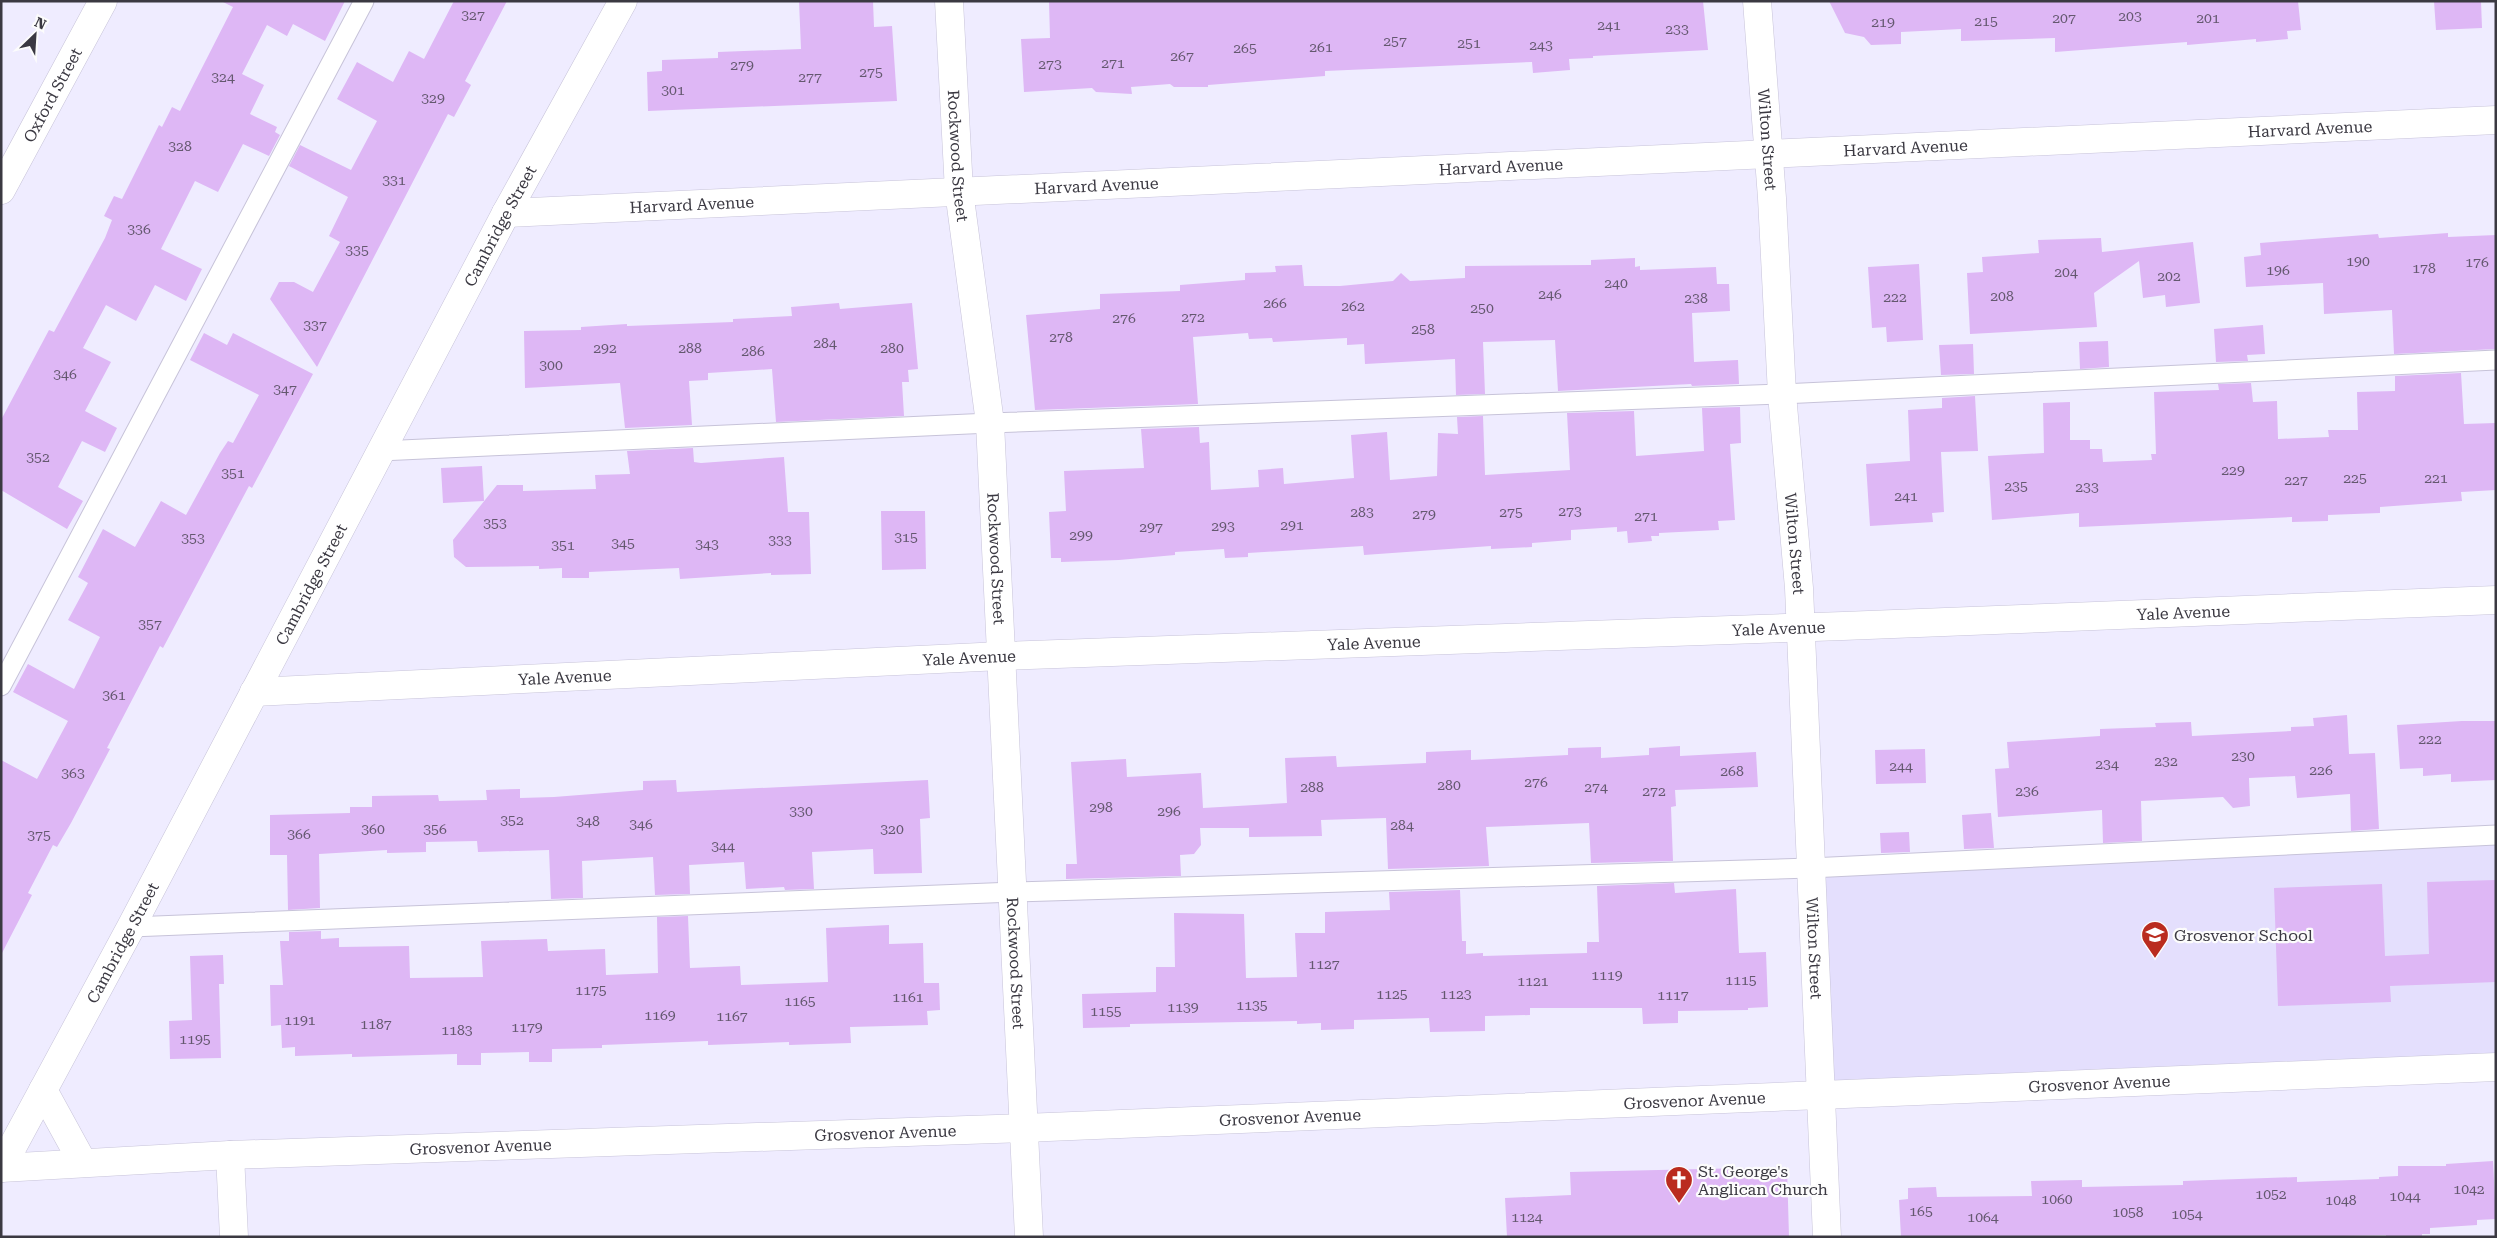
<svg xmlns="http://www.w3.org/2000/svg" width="2497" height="1238" font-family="'Roboto Serif',serif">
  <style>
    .built { fill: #e4dffd }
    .building { fill: #deb7f5 }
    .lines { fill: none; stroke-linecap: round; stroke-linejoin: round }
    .service-casing { stroke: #c7c3d9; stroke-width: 21 }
    .minor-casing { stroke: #c7c3d9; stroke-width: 29 }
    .service { stroke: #fff; stroke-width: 19 }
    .minor { stroke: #fff; stroke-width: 28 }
    .labels { text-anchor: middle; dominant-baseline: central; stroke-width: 4.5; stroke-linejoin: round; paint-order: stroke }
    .number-label { font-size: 14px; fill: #64586f }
    .street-label { font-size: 16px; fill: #3b3942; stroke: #fcfcfc }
    .poi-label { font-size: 16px; fill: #3b3942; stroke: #fcfcfc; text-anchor: start }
  </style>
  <rect width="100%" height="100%" fill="#efecff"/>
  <!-- built -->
  <path class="built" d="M 2496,835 L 2496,1067 L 1820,1095 L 1810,868 Z"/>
  <!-- building -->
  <path class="building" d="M 221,1 L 345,1 L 325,41 L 293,24 L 287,36 L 267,25 L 242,74 L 264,85 L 250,114 L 277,127 L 275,132 L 280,135 L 269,156 L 243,144 L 218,192 L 195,181 L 161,249 L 202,269 L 186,301 L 155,285 L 136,321 L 106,305 L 83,348 L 111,362 L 85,411 L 117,428 L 105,452 L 82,441 L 58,487 L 83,501 L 67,529 L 1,490 L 1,420 L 49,330 L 54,332 L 105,238 L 112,220 L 104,216 L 114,196 L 122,199 L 159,125 L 162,127 L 172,107 L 180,111 L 233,7 Z
    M 454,1 L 507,1 L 465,81 L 471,85 L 454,117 L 448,114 L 317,367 L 270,299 L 279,282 L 294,282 L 313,292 L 340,242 L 329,236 L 348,197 L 289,166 L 300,145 L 351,170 L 377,121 L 337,99 L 357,62 L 393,82 L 409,51 L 424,59 Z
    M 799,1 L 873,1 L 874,27 L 892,26 L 897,101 L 648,111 L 647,72 L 662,71 L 662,60 L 718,58 L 718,52 L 801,49 Z
    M 1049,1 L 1703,1 L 1708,50 L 1593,56 L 1593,58 L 1569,59 L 1570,70 L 1533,73 L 1532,62 L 1325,71 L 1325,76 L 1208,85 L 1208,87 L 1174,87 L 1170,84 L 1131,87 L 1132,94 L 1096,92 L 1092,88 L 1024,92 L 1021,39 L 1050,38 Z
    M 1829,1 L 2298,1 L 2301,30 L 2287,31 L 2288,39 L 2256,42 L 2256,39 L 2187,45 L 2187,42 L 2055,52 L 2055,38 L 1961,41 L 1961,29 L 1901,32 L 1901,44 L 1871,45 L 1864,37 L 1845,33 Z
    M 2434,1 L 2481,1 L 2482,28 L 2436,30 Z
    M 2448,233 L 2448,237 L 2496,235 L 2496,349 L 2394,354 L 2392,310 L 2324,314 L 2323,283 L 2246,287 L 2244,257 L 2261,255 L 2260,243 L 2378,234 L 2379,238 Z
    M 2101,238 L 2102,252 L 2193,242 L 2200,303 L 2166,307 L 2165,295 L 2143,298 L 2139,261 L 2094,293 L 2097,327 L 1970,334 L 1967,273 L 1983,272 L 1982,257 L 2039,253 L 2038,240 Z
    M 1635,258 L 1635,267 L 1640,266 L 1640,270 L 1716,267 L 1717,284 L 1729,284 L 1730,311 L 1692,313 L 1694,362 L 1738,360 L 1739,384 L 1692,386 L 1691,384 L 1558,391 L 1555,340 L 1483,342 L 1485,394 L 1456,395 L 1455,359 L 1365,364 L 1364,344 L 1347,345 L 1347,338 L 1273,342 L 1272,338 L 1249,339 L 1248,333 L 1193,337 L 1198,404 L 1035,410 L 1026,315 L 1100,309 L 1100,294 L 1180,291 L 1180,285 L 1245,280 L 1245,273 L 1276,272 L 1275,266 L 1302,265 L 1304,286 L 1340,286 L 1393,281 L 1401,273 L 1410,281 L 1465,278 L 1465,266 L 1591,265 L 1591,260 Z
    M 1919,264 L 1923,340 L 1887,342 L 1886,327 L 1872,328 L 1868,267 Z
    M 839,303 L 840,309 L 912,303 L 918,369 L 908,370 L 909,382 L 902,382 L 904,416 L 776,422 L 772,369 L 708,373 L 708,380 L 689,381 L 692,425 L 625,428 L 620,383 L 525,388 L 524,331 L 581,330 L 581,327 L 627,324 L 627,326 L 733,322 L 733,319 L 792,316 L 791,307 Z
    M 2263,325 L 2265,354 L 2247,355 L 2248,361 L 2216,362 L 2214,329 Z
    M 204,333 L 227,345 L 233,333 L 313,374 L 252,488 L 249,486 L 163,648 L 160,646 L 107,748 L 110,749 L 71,823 L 57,847 L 53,845 L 28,893 L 32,895 L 1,955 L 1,760 L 37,779 L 68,721 L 13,692 L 28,664 L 74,689 L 100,637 L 68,620 L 88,583 L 78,577 L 103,529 L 135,547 L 161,501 L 186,515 L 220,453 L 228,441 L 233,443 L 259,395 L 190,360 Z
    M 2108,341 L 2109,367 L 2080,369 L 2079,342 Z
    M 1973,344 L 1974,374 L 1941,375 L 1939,345 Z
    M 2461,373 L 2464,424 L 2496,423 L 2496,490 L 2461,492 L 2462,501 L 2380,507 L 2380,513 L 2328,515 L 2328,521 L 2292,522 L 2292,517 L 2079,527 L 2079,513 L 1992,520 L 1988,456 L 2044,453 L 2043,403 L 2070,402 L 2070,440 L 2090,440 L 2090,449 L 2102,449 L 2103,462 L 2152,460 L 2151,454 L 2156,454 L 2154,392 L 2219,390 L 2218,384 L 2251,383 L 2253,402 L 2277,401 L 2278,439 L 2329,437 L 2328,430 L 2358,430 L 2357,392 L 2395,391 L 2395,376 Z
    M 1975,396 L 1978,451 L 1941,452 L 1944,512 L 1932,513 L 1933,522 L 1870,526 L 1866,464 L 1910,461 L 1908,410 L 1942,408 L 1942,398 Z
    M 1740,407 L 1741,443 L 1730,444 L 1735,520 L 1718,521 L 1719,530 L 1659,533 L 1659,536 L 1651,536 L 1652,541 L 1628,543 L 1627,531 L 1617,532 L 1617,527 L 1571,530 L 1571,540 L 1532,543 L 1532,547 L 1491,549 L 1491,546 L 1364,555 L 1363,546 L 1248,553 L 1248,557 L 1225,558 L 1224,549 L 1175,552 L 1175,555 L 1119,560 L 1061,562 L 1061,558 L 1051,558 L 1049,512 L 1066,511 L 1064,471 L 1144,468 L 1141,429 L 1199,427 L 1200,443 L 1209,442 L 1211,490 L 1259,487 L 1258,470 L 1283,468 L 1284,484 L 1354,478 L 1351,435 L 1387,432 L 1390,480 L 1437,476 L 1438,433 L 1458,434 L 1457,417 L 1483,416 L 1485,475 L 1570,470 L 1567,413 L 1634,411 L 1636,456 L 1704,451 L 1702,408 Z
    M 693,448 L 694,462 L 701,463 L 784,457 L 788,512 L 809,512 L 811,574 L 771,575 L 771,573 L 680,579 L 679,568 L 589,572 L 589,578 L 562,578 L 562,568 L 539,569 L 539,566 L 466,567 L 454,557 L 453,540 L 497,485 L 523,485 L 523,491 L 596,489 L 595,475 L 630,474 L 627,451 Z
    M 482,466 L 484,501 L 443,503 L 441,468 Z
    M 881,511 L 925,511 L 926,569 L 882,570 Z
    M 2347,715 L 2349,754 L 2375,753 L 2379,829 L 2351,831 L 2350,794 L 2297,798 L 2295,776 L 2249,778 L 2250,806 L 2233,808 L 2223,797 L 2141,801 L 2142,841 L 2103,843 L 2102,810 L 1998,817 L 1995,769 L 2009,768 L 2007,742 L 2100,736 L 2100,729 L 2156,727 L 2155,723 L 2191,722 L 2192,736 L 2291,731 L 2291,727 L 2314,726 L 2313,718 Z
    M 2462,721 L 2496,721 L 2496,780 L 2451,782 L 2451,774 L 2423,776 L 2423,768 L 2400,769 L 2397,725 Z
    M 1680,746 L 1680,756 L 1756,752 L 1758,787 L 1675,790 L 1676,806 L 1671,807 L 1673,861 L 1591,863 L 1589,823 L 1486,827 L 1489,866 L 1388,869 L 1386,818 L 1321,820 L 1322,836 L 1249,837 L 1249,828 L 1200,828 L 1201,845 L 1194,854 L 1180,855 L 1181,876 L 1066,879 L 1066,864 L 1077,864 L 1071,762 L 1126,759 L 1127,777 L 1201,773 L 1203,808 L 1287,803 L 1285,758 L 1336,756 L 1337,767 L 1426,763 L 1426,752 L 1471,750 L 1471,760 L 1568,755 L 1568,748 L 1601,747 L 1601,758 L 1649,755 L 1649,748 Z
    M 1925,749 L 1926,783 L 1876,784 L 1875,750 Z
    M 676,780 L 677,792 L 928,780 L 930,818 L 920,819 L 922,873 L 874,874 L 873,849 L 812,852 L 814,889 L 785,890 L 784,887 L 746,889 L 744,862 L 689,865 L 690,894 L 655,895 L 653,857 L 582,861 L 583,898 L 551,899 L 549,850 L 478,852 L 477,841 L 426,842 L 426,852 L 387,853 L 387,850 L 319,854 L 320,908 L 288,910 L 287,855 L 270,855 L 270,815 L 350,813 L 350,807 L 372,807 L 372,796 L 438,795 L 439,801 L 487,800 L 486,790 L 520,789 L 520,798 L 554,797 L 643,790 L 643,781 Z
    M 1991,813 L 1994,848 L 1964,849 L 1962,815 Z
    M 1909,832 L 1910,852 L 1881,853 L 1880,833 Z
    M 2496,880 L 2496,982 L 2390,986 L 2391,1002 L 2278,1006 L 2274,888 L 2382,884 L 2385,956 L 2429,954 L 2427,882 Z
    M 1674,883 L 1675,893 L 1736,889 L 1739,953 L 1766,952 L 1768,1007 L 1748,1008 L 1748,1010 L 1678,1011 L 1678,1023 L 1643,1024 L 1642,1008 L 1530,1008 L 1530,1015 L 1485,1016 L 1485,1031 L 1430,1032 L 1429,1018 L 1354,1020 L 1354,1029 L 1321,1030 L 1321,1023 L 1297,1024 L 1297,1021 L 1130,1024 L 1130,1027 L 1083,1028 L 1082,994 L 1156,992 L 1156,967 L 1175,967 L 1174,913 L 1244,914 L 1246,978 L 1297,977 L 1295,933 L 1325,933 L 1325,912 L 1390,910 L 1389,892 L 1460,890 L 1462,941 L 1466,941 L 1466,954 L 1483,953 L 1483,956 L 1587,953 L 1587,942 L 1599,942 L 1597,886 Z
    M 688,916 L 690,968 L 740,966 L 741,985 L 828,982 L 826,928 L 889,925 L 889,944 L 923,943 L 924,983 L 939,983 L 940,1010 L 927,1011 L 928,1025 L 850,1027 L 851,1043 L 789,1045 L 789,1042 L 708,1045 L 708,1041 L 602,1045 L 602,1048 L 552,1049 L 552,1062 L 529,1062 L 529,1052 L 481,1053 L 481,1065 L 457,1065 L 457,1054 L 352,1057 L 352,1054 L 295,1056 L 295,1047 L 282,1048 L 281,1025 L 271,1026 L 270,985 L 283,985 L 280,941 L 289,941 L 289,932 L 321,931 L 321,939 L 339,938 L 339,947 L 409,946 L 410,978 L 483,977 L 481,941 L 547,939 L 548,951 L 605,949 L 606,975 L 658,973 L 657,917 Z
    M 223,955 L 224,984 L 219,984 L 221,1058 L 170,1059 L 169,1021 L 192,1020 L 190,956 Z
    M 2493,1161 L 2496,1219 L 2477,1220 L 2477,1225 L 2430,1228 L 2430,1234 L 2422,1234 L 2422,1237 L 2386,1237 L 2386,1235 L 2300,1237 L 1901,1237 L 1899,1200 L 1908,1199 L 1908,1188 L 1936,1187 L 1937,1197 L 2032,1196 L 2031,1181 L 2082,1180 L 2082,1187 L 2183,1185 L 2183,1181 L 2297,1177 L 2297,1182 L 2379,1179 L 2379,1177 L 2398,1176 L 2398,1166 L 2446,1166 L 2446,1164 Z
    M 1787,1167 L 1789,1237 L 1507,1237 L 1505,1198 L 1571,1195 L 1570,1172 Z"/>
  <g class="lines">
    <defs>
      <path id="service" d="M 380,451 L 990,423 L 1782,394 L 2496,360
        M 1,686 L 364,1
        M 131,927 L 1014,892 L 1810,868 L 2496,835"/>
      <g id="minor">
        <path id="s1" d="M 949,1 L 959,191 L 990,423 L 1029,1237"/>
        <path id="s2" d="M 1757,1 L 1772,198 L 1782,394 L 1799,588 L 1827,1237"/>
        <path id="s3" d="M 1,190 L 103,1"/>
        <path id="s4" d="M 506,213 L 2496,120"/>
        <path id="s5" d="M 254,692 L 1001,656 L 1843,626 L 2496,600"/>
        <path d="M 43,1090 L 83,1163"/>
        <path d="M 230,1155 L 234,1237"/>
        <path id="s6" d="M 1,1168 L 230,1155 L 1024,1128 L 2496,1067"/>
        <path id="s7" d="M 1,1168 L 131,927 L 506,213 L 623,1"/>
      </g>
    </defs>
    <!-- service casing -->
    <use href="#service" class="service-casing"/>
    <!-- minor casing -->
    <use href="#minor" class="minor-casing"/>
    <!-- service -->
    <use href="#service" class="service"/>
    <!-- minor -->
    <use href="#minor" class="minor"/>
  </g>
  <!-- icons -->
  <defs>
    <symbol id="school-pin" viewBox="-11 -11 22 30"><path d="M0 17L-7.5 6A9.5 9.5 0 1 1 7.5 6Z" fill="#ba2c1f" stroke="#fcfcfc"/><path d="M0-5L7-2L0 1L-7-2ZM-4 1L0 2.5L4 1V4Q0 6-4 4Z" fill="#fff"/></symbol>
    <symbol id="church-pin" viewBox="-11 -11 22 30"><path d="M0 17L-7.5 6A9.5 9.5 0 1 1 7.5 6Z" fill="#ba2c1f" stroke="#fcfcfc"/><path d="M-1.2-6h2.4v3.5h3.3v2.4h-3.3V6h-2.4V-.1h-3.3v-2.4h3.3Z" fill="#fff"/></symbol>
  </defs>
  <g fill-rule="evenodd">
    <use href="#school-pin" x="2139" y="919" width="32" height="43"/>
    <use href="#church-pin" x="1663" y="1164" width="32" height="43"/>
  </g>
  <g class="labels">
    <!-- number labels -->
    <g class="number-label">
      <text x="473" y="15">327</text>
      <text x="2130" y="16">203</text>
      <text x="2064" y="18">207</text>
      <text x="2208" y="18">201</text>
      <text x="1986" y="21">215</text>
      <text x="1883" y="22">219</text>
      <text x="1609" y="25">241</text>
      <text x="1677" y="29">233</text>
      <text x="1395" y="41">257</text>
      <text x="1469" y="43">251</text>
      <text x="1541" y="45">243</text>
      <text x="1321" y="47">261</text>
      <text x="1245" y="48">265</text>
      <text x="1182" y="56">267</text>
      <text x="1113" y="63">271</text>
      <text x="1050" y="64">273</text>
      <text x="742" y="65">279</text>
      <text x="871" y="72">275</text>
      <text x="223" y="77">324</text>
      <text x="810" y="77">277</text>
      <text x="673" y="90">301</text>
      <text x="433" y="98">329</text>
      <text x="180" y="146">328</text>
      <text x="394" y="180">331</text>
      <text x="139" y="229">336</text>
      <text x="357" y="250">335</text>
      <text x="2358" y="261">190</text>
      <text x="2477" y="262">176</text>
      <text x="2424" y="268">178</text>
      <text x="2278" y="270">196</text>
      <text x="2066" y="272">204</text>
      <text x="2169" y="276">202</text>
      <text x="1616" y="283">240</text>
      <text x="1550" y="294">246</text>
      <text x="2002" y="296">208</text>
      <text x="1895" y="297">222</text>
      <text x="1696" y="298">238</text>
      <text x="1275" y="303">266</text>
      <text x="1353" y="306">262</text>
      <text x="1482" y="308">250</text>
      <text x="1193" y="317">272</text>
      <text x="1124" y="318">276</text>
      <text x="315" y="325">337</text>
      <text x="1423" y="329">258</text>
      <text x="1061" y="337">278</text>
      <text x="825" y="343">284</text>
      <text x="605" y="348">292</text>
      <text x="690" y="348">288</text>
      <text x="892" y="348">280</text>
      <text x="753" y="351">286</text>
      <text x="551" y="365">300</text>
      <text x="65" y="374">346</text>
      <text x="285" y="389">347</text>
      <text x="38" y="457">352</text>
      <text x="2233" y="470">229</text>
      <text x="233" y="473">351</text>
      <text x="2355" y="478">225</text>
      <text x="2436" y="478">221</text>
      <text x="2296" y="480">227</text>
      <text x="2016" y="486">235</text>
      <text x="2087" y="487">233</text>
      <text x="1906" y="496">241</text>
      <text x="1570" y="511">273</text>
      <text x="1362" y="512">283</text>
      <text x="1511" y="512">275</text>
      <text x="1424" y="514">279</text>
      <text x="1646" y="516">271</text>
      <text x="495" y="523">353</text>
      <text x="1292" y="525">291</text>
      <text x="1223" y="526">293</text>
      <text x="1151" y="527">297</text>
      <text x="1081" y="535">299</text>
      <text x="906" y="537">315</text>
      <text x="193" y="538">353</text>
      <text x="780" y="540">333</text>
      <text x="623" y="543">345</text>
      <text x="707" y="544">343</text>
      <text x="563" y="545">351</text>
      <text x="150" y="624">357</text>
      <text x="114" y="695">361</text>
      <text x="2430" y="739">222</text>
      <text x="2243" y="756">230</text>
      <text x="2166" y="761">232</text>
      <text x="2107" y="764">234</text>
      <text x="1901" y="766">244</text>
      <text x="2321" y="770">226</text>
      <text x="1732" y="771">268</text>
      <text x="73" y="773">363</text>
      <text x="1536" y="782">276</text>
      <text x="1449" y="785">280</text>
      <text x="1312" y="787">288</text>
      <text x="1596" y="787">274</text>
      <text x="1654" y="791">272</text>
      <text x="2027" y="791">236</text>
      <text x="1101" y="807">298</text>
      <text x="801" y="811">330</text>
      <text x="1169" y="811">296</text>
      <text x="512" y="820">352</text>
      <text x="588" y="821">348</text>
      <text x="641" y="824">346</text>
      <text x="1402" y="825">284</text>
      <text x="373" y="829">360</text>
      <text x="435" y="829">356</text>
      <text x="892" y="829">320</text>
      <text x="299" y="834">366</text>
      <text x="39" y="835">375</text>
      <text x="723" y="846">344</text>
      <text x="1324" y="964">1127</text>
      <text x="1607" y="975">1119</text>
      <text x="1741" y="980">1115</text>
      <text x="1533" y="981">1121</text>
      <text x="591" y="990">1175</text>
      <text x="1392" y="994">1125</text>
      <text x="1456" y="994">1123</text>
      <text x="1673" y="995">1117</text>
      <text x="908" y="997">1161</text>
      <text x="800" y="1001">1165</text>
      <text x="1252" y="1005">1135</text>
      <text x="1183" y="1007">1139</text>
      <text x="1106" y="1011">1155</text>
      <text x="660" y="1015">1169</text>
      <text x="732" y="1016">1167</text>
      <text x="300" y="1020">1191</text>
      <text x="376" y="1024">1187</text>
      <text x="527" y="1027">1179</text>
      <text x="457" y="1030">1183</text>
      <text x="195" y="1039">1195</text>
      <text x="2469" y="1189">1042</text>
      <text x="2271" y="1194">1052</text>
      <text x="2405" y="1196">1044</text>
      <text x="2057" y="1199">1060</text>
      <text x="2341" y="1200">1048</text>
      <text x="1921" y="1211">165</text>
      <text x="2128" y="1212">1058</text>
      <text x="2187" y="1214">1054</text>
      <text x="1527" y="1217">1124</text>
      <text x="1983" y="1217">1064</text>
    </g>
    <!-- street labels -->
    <g class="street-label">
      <text stroke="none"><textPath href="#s3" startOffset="108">Oxford Street</textPath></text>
      <text stroke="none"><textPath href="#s4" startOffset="1806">Harvard Avenue</textPath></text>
      <text stroke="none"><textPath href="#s2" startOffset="139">Wilton Street</textPath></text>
      <text stroke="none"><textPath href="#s4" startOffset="1401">Harvard Avenue</textPath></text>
      <text stroke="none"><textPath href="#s1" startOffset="155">Rockwood Street</textPath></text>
      <text stroke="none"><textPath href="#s4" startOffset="996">Harvard Avenue</textPath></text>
      <text stroke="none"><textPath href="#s4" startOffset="591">Harvard Avenue</textPath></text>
      <text stroke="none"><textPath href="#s4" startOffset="186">Harvard Avenue</textPath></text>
      <text stroke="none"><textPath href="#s7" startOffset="1066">Cambridge Street</textPath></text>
      <text stroke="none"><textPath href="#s2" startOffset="544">Wilton Street</textPath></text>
      <text stroke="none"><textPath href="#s1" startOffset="560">Rockwood Street</textPath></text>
      <text stroke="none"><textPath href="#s7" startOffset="661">Cambridge Street</textPath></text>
      <text stroke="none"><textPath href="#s5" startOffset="1931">Yale Avenue</textPath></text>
      <text stroke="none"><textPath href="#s5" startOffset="1526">Yale Avenue</textPath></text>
      <text stroke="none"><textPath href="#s5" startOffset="1121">Yale Avenue</textPath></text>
      <text stroke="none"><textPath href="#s5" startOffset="716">Yale Avenue</textPath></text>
      <text stroke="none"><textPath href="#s5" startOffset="311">Yale Avenue</textPath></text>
      <text stroke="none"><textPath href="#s7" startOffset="256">Cambridge Street</textPath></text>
      <text stroke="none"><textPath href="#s2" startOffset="949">Wilton Street</textPath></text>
      <text stroke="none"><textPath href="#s1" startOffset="965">Rockwood Street</textPath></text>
      <text stroke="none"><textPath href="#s6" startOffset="2100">Grosvenor Avenue</textPath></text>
      <text stroke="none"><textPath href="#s6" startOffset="1695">Grosvenor Avenue</textPath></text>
      <text stroke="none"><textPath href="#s6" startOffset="1290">Grosvenor Avenue</textPath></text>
      <text stroke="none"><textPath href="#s6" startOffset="885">Grosvenor Avenue</textPath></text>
      <text stroke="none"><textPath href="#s6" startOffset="480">Grosvenor Avenue</textPath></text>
    </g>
    <!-- poi labels -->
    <g class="poi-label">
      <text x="2174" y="935">Grosvenor School</text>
      <text x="1698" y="1171">St. George's<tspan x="1698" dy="18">Anglican Church</tspan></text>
    </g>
  </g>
  <!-- border -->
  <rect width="2497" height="1238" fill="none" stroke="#3b3942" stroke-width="5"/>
  <!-- north arrow -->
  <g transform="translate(35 35) rotate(25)" stroke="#fcfcfc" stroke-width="4" paint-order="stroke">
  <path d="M0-4L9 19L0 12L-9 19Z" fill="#3b3942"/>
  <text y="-8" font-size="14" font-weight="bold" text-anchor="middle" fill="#3b3942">N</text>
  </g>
</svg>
